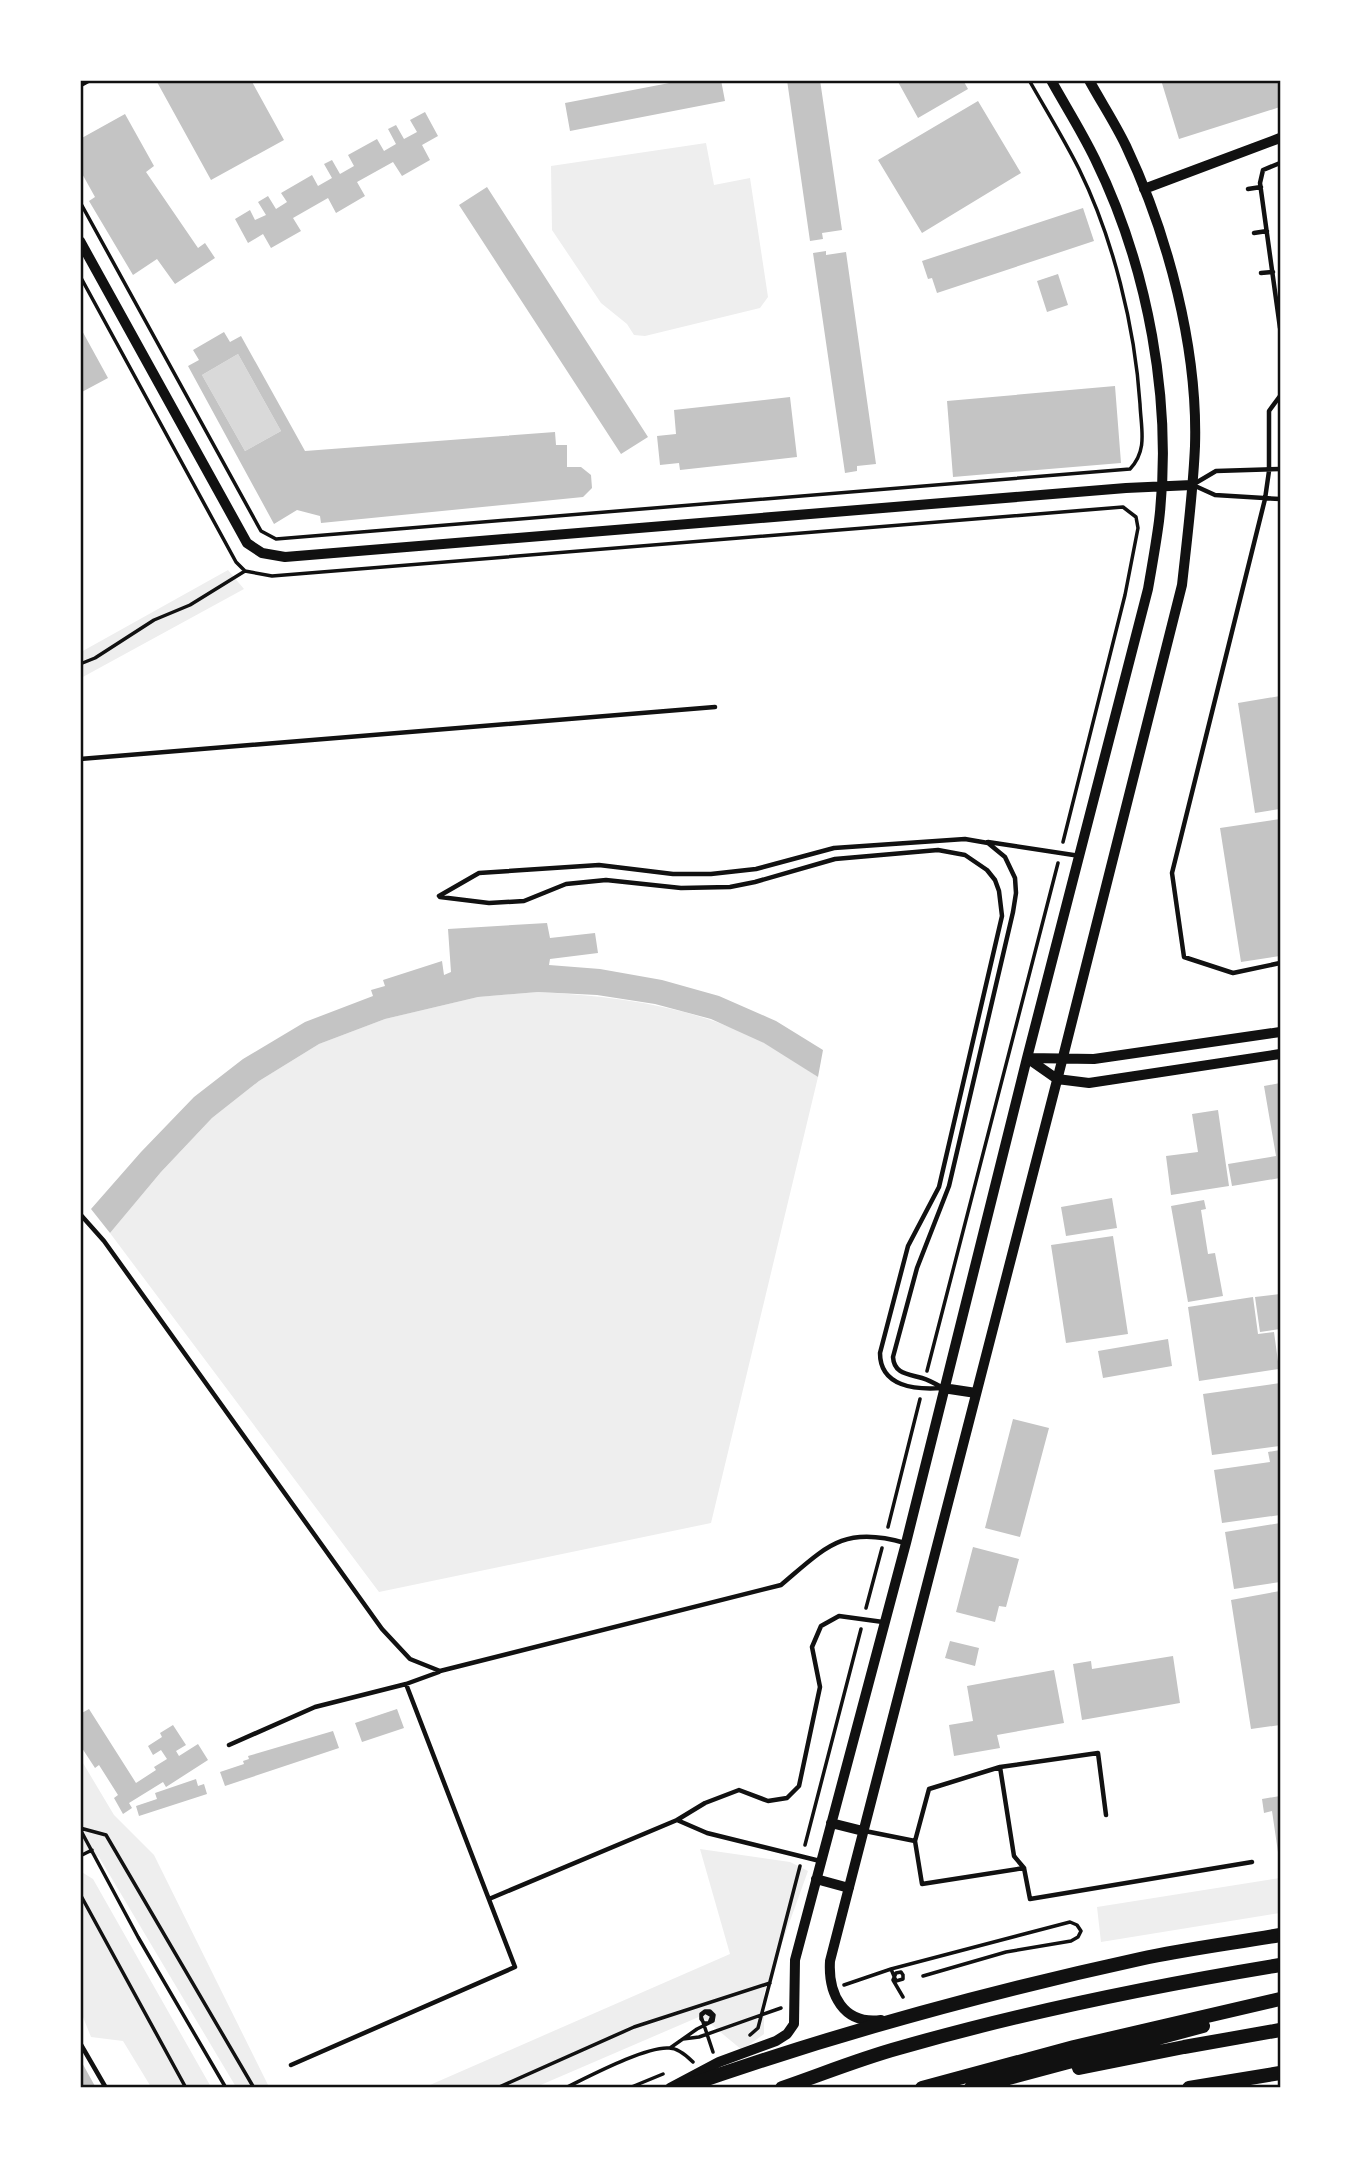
<svg xmlns="http://www.w3.org/2000/svg" width="1361" height="2168" font-family="Quicksand,sans-serif">
  <style>
    .green { fill: #eee }
    .water { fill: #d9d9d9 }
    .building { fill: #c4c4c4; fill-rule: evenodd }
    .lines { fill: none; stroke-linecap: round; stroke-linejoin: round }
    .path { stroke: #111; stroke-width: 3.5 }
    .service { stroke: #111; stroke-width: 4.5 }
    .tertiary { stroke: #111; stroke-width: 10 }
    .trunk { stroke: #111; stroke-width: 14 }
    .motorway { stroke: #111; stroke-width: 14 }
    .neatline { fill: none; stroke: #111; stroke-width: 2.5 }
  </style>
  <rect width="100%" height="100%" fill="#fff"/>
  <!-- green -->
  <path class="green" d="M 706,143 L 714,185 L 750,178 L 768,297 L 760,308 L 645,336 L 634,335 L 627,324 L 601,303 L 552,230 L 551,166 Z
    M 228,570 L 244,589 L 81,678 L 81,652 Z
    M 538,992 C 616,996 693,1006 763,1042 C 782,1052 800,1065 818,1077 L 711,1523 L 379,1592 L 110,1233 L 161,1172 L 212,1118 L 259,1081 L 319,1044 L 385,1019 L 478,997 Z
    M 80,1758 L 114,1815 L 154,1855 L 269,2087 L 236,2087 L 99,1857 L 81,1851 Z
    M 700,1849 L 790,1862 L 808,1871 L 764,1993 L 764,2034 L 742,2050 L 701,2016 L 536,2087 L 423,2088 L 730,1954 Z
    M 80,1871 L 93,1879 L 211,2087 L 151,2087 L 123,2041 L 91,2037 L 81,2012 Z
    M 1280,1878 L 1280,1913 L 1101,1942 L 1097,1907 Z"/>
  <!-- water -->
  <path class="water" d="M 238,354 L 281,431 L 245,451 L 202,375 Z"/>
  <!-- building -->
  <path class="building" d="M 160,80 L 251,80 L 284,140 L 211,180 L 157,82 Z
    M 685,80 L 721,80 L 725,101 L 570,131 L 565,103 Z
    M 787,80 L 820,80 L 842,230 L 822,233 L 823,239 L 810,241 Z
    M 897,80 L 963,80 L 968,89 L 918,118 Z
    M 1161,80 L 1280,80 L 1280,107 L 1179,139 Z
    M 978,101 L 1021,173 L 922,233 L 878,160 Z
    M 425,112 L 438,136 L 422,145 L 430,160 L 402,176 L 393,162 L 357,182 L 365,196 L 336,213 L 328,198 L 293,218 L 301,231 L 271,248 L 263,234 L 248,243 L 235,219 L 250,210 L 255,220 L 266,215 L 258,202 L 268,196 L 276,209 L 287,202 L 281,193 L 312,175 L 318,186 L 332,178 L 324,164 L 332,160 L 340,174 L 354,166 L 348,155 L 377,139 L 384,151 L 396,144 L 388,129 L 396,125 L 404,139 L 417,132 L 410,120 Z
    M 125,114 L 154,166 L 146,172 L 198,248 L 205,243 L 215,258 L 175,284 L 157,259 L 133,275 L 89,201 L 95,197 L 80,170 L 80,139 Z
    M 487,187 L 648,437 L 621,454 L 459,205 Z
    M 1083,208 L 1094,241 L 937,293 L 932,278 L 928,279 L 922,261 Z
    M 826,251 L 826,255 L 846,252 L 876,464 L 857,466 L 857,471 L 845,473 L 813,253 Z
    M 1058,274 L 1068,305 L 1047,312 L 1037,281 Z
    M 80,327 L 108,378 L 80,393 Z
    M 224,332 L 230,342 L 241,336 L 305,451 L 555,432 L 556,445 L 567,445 L 567,467 L 581,467 L 591,475 L 592,488 L 583,497 L 321,523 L 320,516 L 297,510 L 274,524 L 188,366 L 199,360 L 193,350 ZM 238,354 L 281,431 L 245,451 L 202,375 Z
    M 1115,386 L 1121,463 L 953,477 L 947,401 Z
    M 790,397 L 797,457 L 680,470 L 679,463 L 660,465 L 657,436 L 676,434 L 674,410 Z
    M 1280,696 L 1280,809 L 1255,813 L 1238,703 Z
    M 1280,819 L 1280,956 L 1241,962 L 1220,828 Z
    M 547,923 L 550,938 L 595,933 L 598,953 L 550,959 L 549,965 L 600,969 L 662,980 L 719,996 L 776,1021 L 823,1050 L 818,1077 L 764,1043 L 711,1019 L 655,1004 L 597,995 L 538,992 L 478,997 L 385,1019 L 319,1044 L 259,1081 L 212,1118 L 161,1172 L 110,1233 L 91,1209 L 141,1152 L 194,1097 L 243,1059 L 305,1022 L 373,996 L 371,990 L 385,986 L 383,980 L 442,961 L 444,975 L 451,972 L 448,929 Z
    M 1280,1083 L 1280,1178 L 1232,1186 L 1228,1164 L 1276,1156 L 1264,1086 Z
    M 1218,1110 L 1229,1186 L 1171,1195 L 1166,1156 L 1198,1152 L 1192,1114 Z
    M 1112,1198 L 1117,1228 L 1066,1236 L 1061,1207 Z
    M 1204,1200 L 1206,1209 L 1201,1210 L 1208,1254 L 1215,1253 L 1223,1296 L 1188,1302 L 1171,1206 Z
    M 1113,1236 L 1128,1334 L 1066,1343 L 1051,1245 Z
    M 1280,1294 L 1280,1329 L 1260,1332 L 1255,1297 Z
    M 1253,1297 L 1258,1334 L 1274,1332 L 1279,1369 L 1199,1381 L 1188,1307 Z
    M 1168,1339 L 1172,1366 L 1103,1378 L 1098,1351 Z
    M 1280,1383 L 1280,1446 L 1212,1455 L 1203,1394 Z
    M 1013,1419 L 1049,1428 L 1020,1537 L 985,1528 Z
    M 1280,1450 L 1280,1515 L 1222,1523 L 1214,1470 L 1270,1462 L 1268,1452 Z
    M 1280,1523 L 1280,1582 L 1234,1589 L 1225,1532 Z
    M 973,1547 L 1019,1559 L 1006,1607 L 999,1606 L 995,1622 L 956,1612 Z
    M 1280,1591 L 1280,1725 L 1251,1729 L 1231,1600 Z
    M 950,1641 L 979,1648 L 975,1666 L 945,1658 Z
    M 1173,1656 L 1180,1703 L 1082,1720 L 1073,1664 L 1091,1661 L 1092,1669 Z
    M 1054,1670 L 1064,1723 L 997,1735 L 1000,1748 L 954,1756 L 949,1725 L 973,1721 L 967,1686 Z
    M 89,1709 L 136,1783 L 156,1770 L 154,1767 L 167,1759 L 161,1750 L 153,1755 L 148,1746 L 162,1737 L 160,1733 L 173,1725 L 186,1745 L 176,1751 L 179,1756 L 198,1744 L 208,1760 L 166,1787 L 163,1782 L 129,1803 L 132,1808 L 123,1814 L 114,1798 L 118,1795 L 99,1765 L 95,1768 L 80,1745 L 80,1714 Z
    M 397,1709 L 404,1728 L 362,1742 L 355,1723 Z
    M 333,1731 L 339,1748 L 225,1786 L 220,1772 L 244,1764 L 243,1761 L 249,1759 L 248,1756 Z
    M 196,1779 L 198,1786 L 204,1784 L 207,1794 L 139,1816 L 136,1806 L 157,1799 L 155,1793 Z
    M 1280,1796 L 1280,1859 L 1279,1859 L 1272,1811 L 1264,1813 L 1262,1799 Z
    M 80,2059 L 96,2088 L 80,2088 Z"/>
  <g class="lines">
    <!-- path -->
    <path class="path" d="M 80,86 L 91,80
      M 80,202 L 261,531 L 276,539 L 1130,469 C 1148,450 1141,429 1140,404 C 1135,327 1113,238 1079,169 C 1064,139 1046,110 1029,80
      M 80,276 L 236,562 L 245,571 L 272,576 L 1123,507 L 1136,517 L 1138,528 L 1125,595 L 1063,842
      M 80,664 L 95,658 L 154,620 L 190,605 L 245,571
      M 927,1371 L 1058,863
      M 888,1527 L 920,1399
      M 866,1608 L 882,1548
      M 80,1828 L 106,1835 L 254,2088
      M 80,1829 L 138,1937 L 226,2088
      M 805,1845 L 861,1629
      M 80,1856 L 92,1850
      M 80,1894 L 186,2088
      M 891,1969 L 896,1981 L 903,1979 L 903,1975
      M 844,1985 L 891,1969 L 1070,1922 L 1077,1925 L 1081,1931 L 1078,1937 L 1071,1941 L 1006,1952 L 923,1976
      M 903,1997 L 893,1980 L 896,1973 L 901,1972 L 903,1975
      M 750,2035 L 758,2028 L 800,1866
      M 683,2039 L 699,2037 L 781,2008
      M 670,2048 L 697,2029 L 713,2021 L 714,2015 L 710,2011 L 705,2011 L 701,2014 L 701,2019 L 704,2023 L 709,2023 L 712,2016 L 705,2012 L 701,2016 L 713,2052
      M 497,2088 L 634,2027 L 770,1983
      M 565,2088 C 588,2077 646,2046 669,2048 C 678,2048 687,2056 693,2062
      M 629,2088 L 663,2074"/>
    <!-- service -->
    <path class="service" d="M 1280,163 L 1263,170 L 1260,183 L 1280,328
      M 1248,189 L 1261,187
      M 1254,233 L 1267,231
      M 1261,273 L 1273,272
      M 1280,396 L 1269,411 L 1269,471 L 1265,499 L 1172,873 L 1184,957 L 1233,973 L 1280,963
      M 1194,484 L 1216,471 L 1280,469
      M 1193,485 L 1215,495 L 1280,499
      M 80,759 L 715,707
      M 988,842 L 1080,856
      M 439,896 L 479,873 L 599,865 L 673,874 L 711,874 L 756,869 L 834,848 L 965,839 L 988,843 L 1005,857 L 1015,878 L 1016,893 L 1013,912 L 949,1186 L 917,1268 L 893,1357 C 894,1374 908,1374 922,1378 C 929,1380 936,1384 943,1388
      M 440,897 L 489,903 L 524,901 L 566,884 L 606,880 L 681,888 L 730,887 L 755,882 L 835,859 L 938,850 L 965,855 L 987,870 L 995,880 L 999,891 L 1002,916 L 939,1187 L 908,1246 L 880,1353 C 880,1387 916,1390 942,1388
      M 80,1214 L 104,1241 L 382,1629 L 410,1659 L 440,1671 L 781,1585 C 826,1547 843,1525 905,1543
      M 229,1745 L 315,1707 L 406,1684 L 439,1672
      M 1000,1767 L 1098,1753 L 1106,1815
      M 677,1820 L 705,1803 L 739,1790 L 768,1801 L 787,1798 L 799,1786 L 820,1687 L 812,1647 L 821,1626 L 839,1616 L 883,1622
      M 865,1831 L 915,1841
      M 1024,1868 L 1014,1856 L 1000,1767 L 929,1789 L 915,1841 L 922,1884 L 1024,1868 L 1030,1899 L 1252,1862
      M 489,1899 L 677,1820 L 707,1833 L 820,1861
      M 80,2043 L 106,2088
      M 291,2065 L 515,1967 L 406,1684"/>
    <!-- tertiary -->
    <path class="tertiary" d="M 1144,189 L 1280,138
      M 80,241 L 247,543 L 262,553 L 285,557 L 1126,488 L 1192,485
      M 1027,1058 L 1057,1079 L 1089,1083 L 1280,1054
      M 1027,1058 L 1094,1059 L 1280,1032
      M 943,1388 L 976,1393
      M 831,1823 L 863,1831
      M 816,1879 L 849,1888
      M 881,2020 C 843,2025 828,1994 830,1961 L 1063,1057 L 1182,585 C 1187,539 1193,493 1195,446 C 1198,348 1168,235 1126,146 C 1115,123 1101,102 1089,80
      M 670,2088 L 719,2062 L 776,2041 L 787,2034 L 794,2024 L 795,1960 L 906,1543 L 1027,1058 L 1148,589 C 1152,566 1156,544 1159,521 C 1173,402 1148,267 1095,159 C 1082,132 1066,107 1051,80"/>
    <!-- trunk -->
    <path class="trunk" d="M 681,2088 C 831,2035 984,1993 1140,1959 C 1186,1949 1234,1943 1280,1935
      M 782,2088 C 820,2075 859,2059 899,2048 C 1024,2012 1152,1986 1280,1965"/>
    <!-- motorway -->
    <path class="motorway" d="M 1079,2068 L 1184,2047 L 1280,2030
      M 922,2088 L 1074,2047 L 1280,1999
      M 971,2088 L 1203,2026
      M 1189,2088 L 1280,2073"/>
  </g>
  <!-- border -->
  <rect width="1361" height="2168" fill="none" stroke="#ffffff" stroke-width="164"/>
  <rect x="82" y="82" width="1197" height="2004" class="neatline"/>
</svg>
